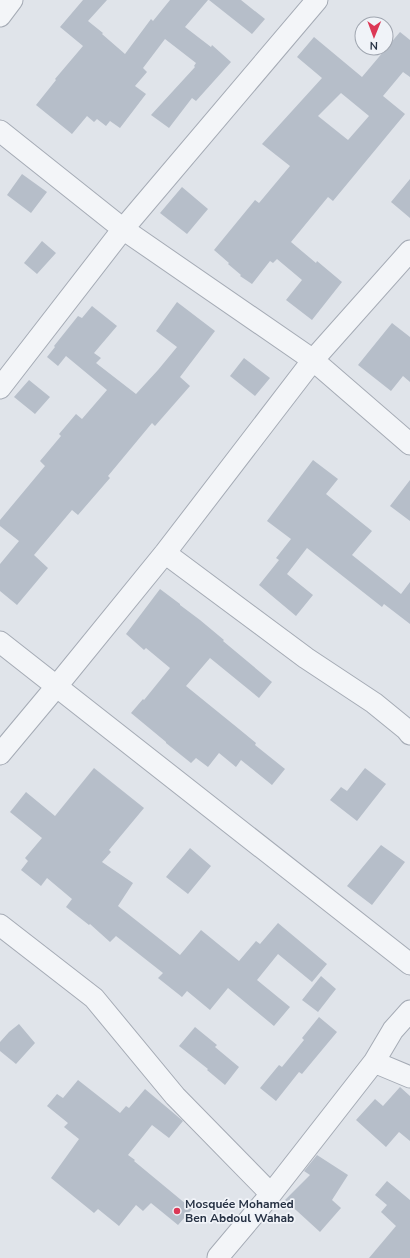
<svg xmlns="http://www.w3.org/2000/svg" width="410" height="1258" font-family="'Nunito Sans',sans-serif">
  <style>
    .building { fill: #b6bec9; fill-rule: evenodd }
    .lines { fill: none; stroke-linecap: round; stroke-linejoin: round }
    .street-casing { stroke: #a5abb5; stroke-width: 23 }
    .street { stroke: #f3f5f8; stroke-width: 21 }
    .poi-dot { fill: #dc3856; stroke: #f0f3f8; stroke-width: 1.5 }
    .labels { text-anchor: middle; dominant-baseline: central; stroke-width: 3.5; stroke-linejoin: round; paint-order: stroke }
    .poi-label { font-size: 12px; font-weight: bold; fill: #273244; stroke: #f0f3f8; text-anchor: start }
  </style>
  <rect width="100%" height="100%" fill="#e0e4ea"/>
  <!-- building -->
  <path class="building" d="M 83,0 L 107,0 L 88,21 L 103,33 L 102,34 L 125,54 L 151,19 L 153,21 L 170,0 L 208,0 L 185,27 L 211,47 L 212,45 L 231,62 L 196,101 L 192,98 L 169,128 L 151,115 L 195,67 L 194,66 L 196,63 L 165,39 L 143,68 L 147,72 L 135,86 L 146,94 L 120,128 L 110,121 L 106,126 L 97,119 L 94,122 L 87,116 L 72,134 L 36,105 L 56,80 L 55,79 L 83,46 L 60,27 Z
    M 209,0 L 241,0 L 265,19 L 252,34 Z
    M 400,32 L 410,40 L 410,77 L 403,72 L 383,96 L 405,114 L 333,201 L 328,197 L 291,242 L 316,263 L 317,261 L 342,282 L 312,320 L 286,300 L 302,280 L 277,259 L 273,263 L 270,261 L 252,284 L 240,276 L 241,275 L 228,264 L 229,263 L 214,250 L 255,200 L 259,203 L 290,166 L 262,144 L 322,78 L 297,57 L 314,37 L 362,77 ZM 341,93 L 369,116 L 348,140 L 318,116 Z
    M 22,174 L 47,192 L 31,213 L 7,195 Z
    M 410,179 L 410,218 L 391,202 Z
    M 182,187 L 208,209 L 187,234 L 160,213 Z
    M 42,241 L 56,253 L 37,274 L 24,263 Z
    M 177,302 L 215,331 L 180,377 L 190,386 L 155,426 L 152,423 L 108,476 L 110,478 L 78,515 L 72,510 L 34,555 L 48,568 L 17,605 L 0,591 L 0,564 L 19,541 L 0,526 L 0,520 L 45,466 L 40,461 L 61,436 L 59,434 L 76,414 L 82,419 L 107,390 L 66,356 L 58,366 L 47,357 L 55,347 L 54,346 L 78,316 L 82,318 L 92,306 L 117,326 L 94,353 L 101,358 L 96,363 L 136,394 L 158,370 L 177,347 L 156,331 Z
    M 392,323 L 410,337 L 410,382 L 403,376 L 391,391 L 358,365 Z
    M 244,358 L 270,378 L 255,396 L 230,376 Z
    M 29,380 L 50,397 L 35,414 L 14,397 Z
    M 313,460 L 338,479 L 326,494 L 372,531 L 352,555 L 401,594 L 410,582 L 410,624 L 384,604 L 382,607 L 307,548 L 287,574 L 313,595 L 296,616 L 259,585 L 279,560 L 276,558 L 291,539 L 267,521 Z
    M 410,480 L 410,521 L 390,506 Z
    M 160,589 L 180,604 L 180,605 L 200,620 L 224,640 L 223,641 L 272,682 L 259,698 L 210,658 L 186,686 L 239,729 L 256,743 L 255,745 L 285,769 L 272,785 L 241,760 L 236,767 L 219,753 L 208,767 L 196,758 L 191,763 L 166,743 L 166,742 L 131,713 L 143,699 L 144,700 L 170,668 L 146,648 L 144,650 L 126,634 Z
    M 94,768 L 144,808 L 109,850 L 111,852 L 102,862 L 133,883 L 118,906 L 180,955 L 201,930 L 239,961 L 256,941 L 260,944 L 278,923 L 327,964 L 312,982 L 278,954 L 257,980 L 290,1007 L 274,1026 L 228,988 L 210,1010 L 187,991 L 182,997 L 158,978 L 163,973 L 116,936 L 110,942 L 90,924 L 89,925 L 66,907 L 72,899 L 47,878 L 41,886 L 21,870 L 28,861 L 25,858 L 42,838 L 10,812 L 26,792 L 55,816 Z
    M 365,768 L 386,784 L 357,821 L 330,800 L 341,787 L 347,791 Z
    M 381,845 L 405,862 L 372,905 L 347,886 Z
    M 190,848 L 211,866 L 188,894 L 166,877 Z
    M 321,976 L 336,989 L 318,1012 L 302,1000 Z
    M 319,1017 L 337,1032 L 302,1074 L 299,1072 L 276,1101 L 260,1088 L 279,1065 L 282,1067 L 304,1040 L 302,1038 Z
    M 19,1024 L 35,1043 L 16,1064 L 0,1051 L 0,1042 L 9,1032 Z
    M 195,1027 L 217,1045 L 215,1047 L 239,1067 L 225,1085 L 207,1070 L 208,1069 L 179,1046 Z
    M 78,1080 L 120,1113 L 126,1106 L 129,1108 L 145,1089 L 183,1121 L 169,1138 L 152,1125 L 128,1155 L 135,1160 L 134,1161 L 192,1209 L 178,1225 L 151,1203 L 143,1211 L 136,1205 L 119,1226 L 98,1209 L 94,1213 L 51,1178 L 79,1139 L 64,1127 L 68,1123 L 47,1106 L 57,1094 L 63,1098 Z
    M 400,1087 L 410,1096 L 410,1141 L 399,1132 L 386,1147 L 356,1120 L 375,1099 L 383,1106 Z
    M 317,1155 L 348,1175 L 332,1200 L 341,1208 L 320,1232 L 285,1200 L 310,1175 L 304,1171 Z
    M 387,1181 L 410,1200 L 410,1258 L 369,1258 L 396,1226 L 381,1212 L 387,1205 L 375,1195 Z"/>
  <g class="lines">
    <defs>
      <path id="street" d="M 0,16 L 12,0
        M 0,131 L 123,229 L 313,360 L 410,444
        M 0,388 L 123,229 L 317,0
        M 165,553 L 306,658 L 374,703 L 406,729 L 410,734
        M 0,642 L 410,964
        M 0,754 L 56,687 L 165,553 L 313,360 L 410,251
        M 0,925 L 94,998 L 175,1096 L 271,1194
        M 374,1062 L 410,1077
        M 218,1257 L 271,1194 L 374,1062 L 393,1030 L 410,1011"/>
    </defs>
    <!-- street casing -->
    <use href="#street" class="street-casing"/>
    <!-- street -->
    <use href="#street" class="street"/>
  </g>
  <!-- markers -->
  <circle class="poi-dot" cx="177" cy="1211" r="4"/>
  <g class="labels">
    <!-- poi labels -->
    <g class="poi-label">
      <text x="185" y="1204">Mosquée Mohamed<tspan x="185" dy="14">Ben Abdoul Wahab</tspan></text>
    </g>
  </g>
  <!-- north arrow -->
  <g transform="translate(374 36) rotate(181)"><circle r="19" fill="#f0f3f8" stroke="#a0a6b0"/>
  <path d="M0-3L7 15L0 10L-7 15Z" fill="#dc3856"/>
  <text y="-6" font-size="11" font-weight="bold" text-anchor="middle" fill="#273244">N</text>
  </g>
</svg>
